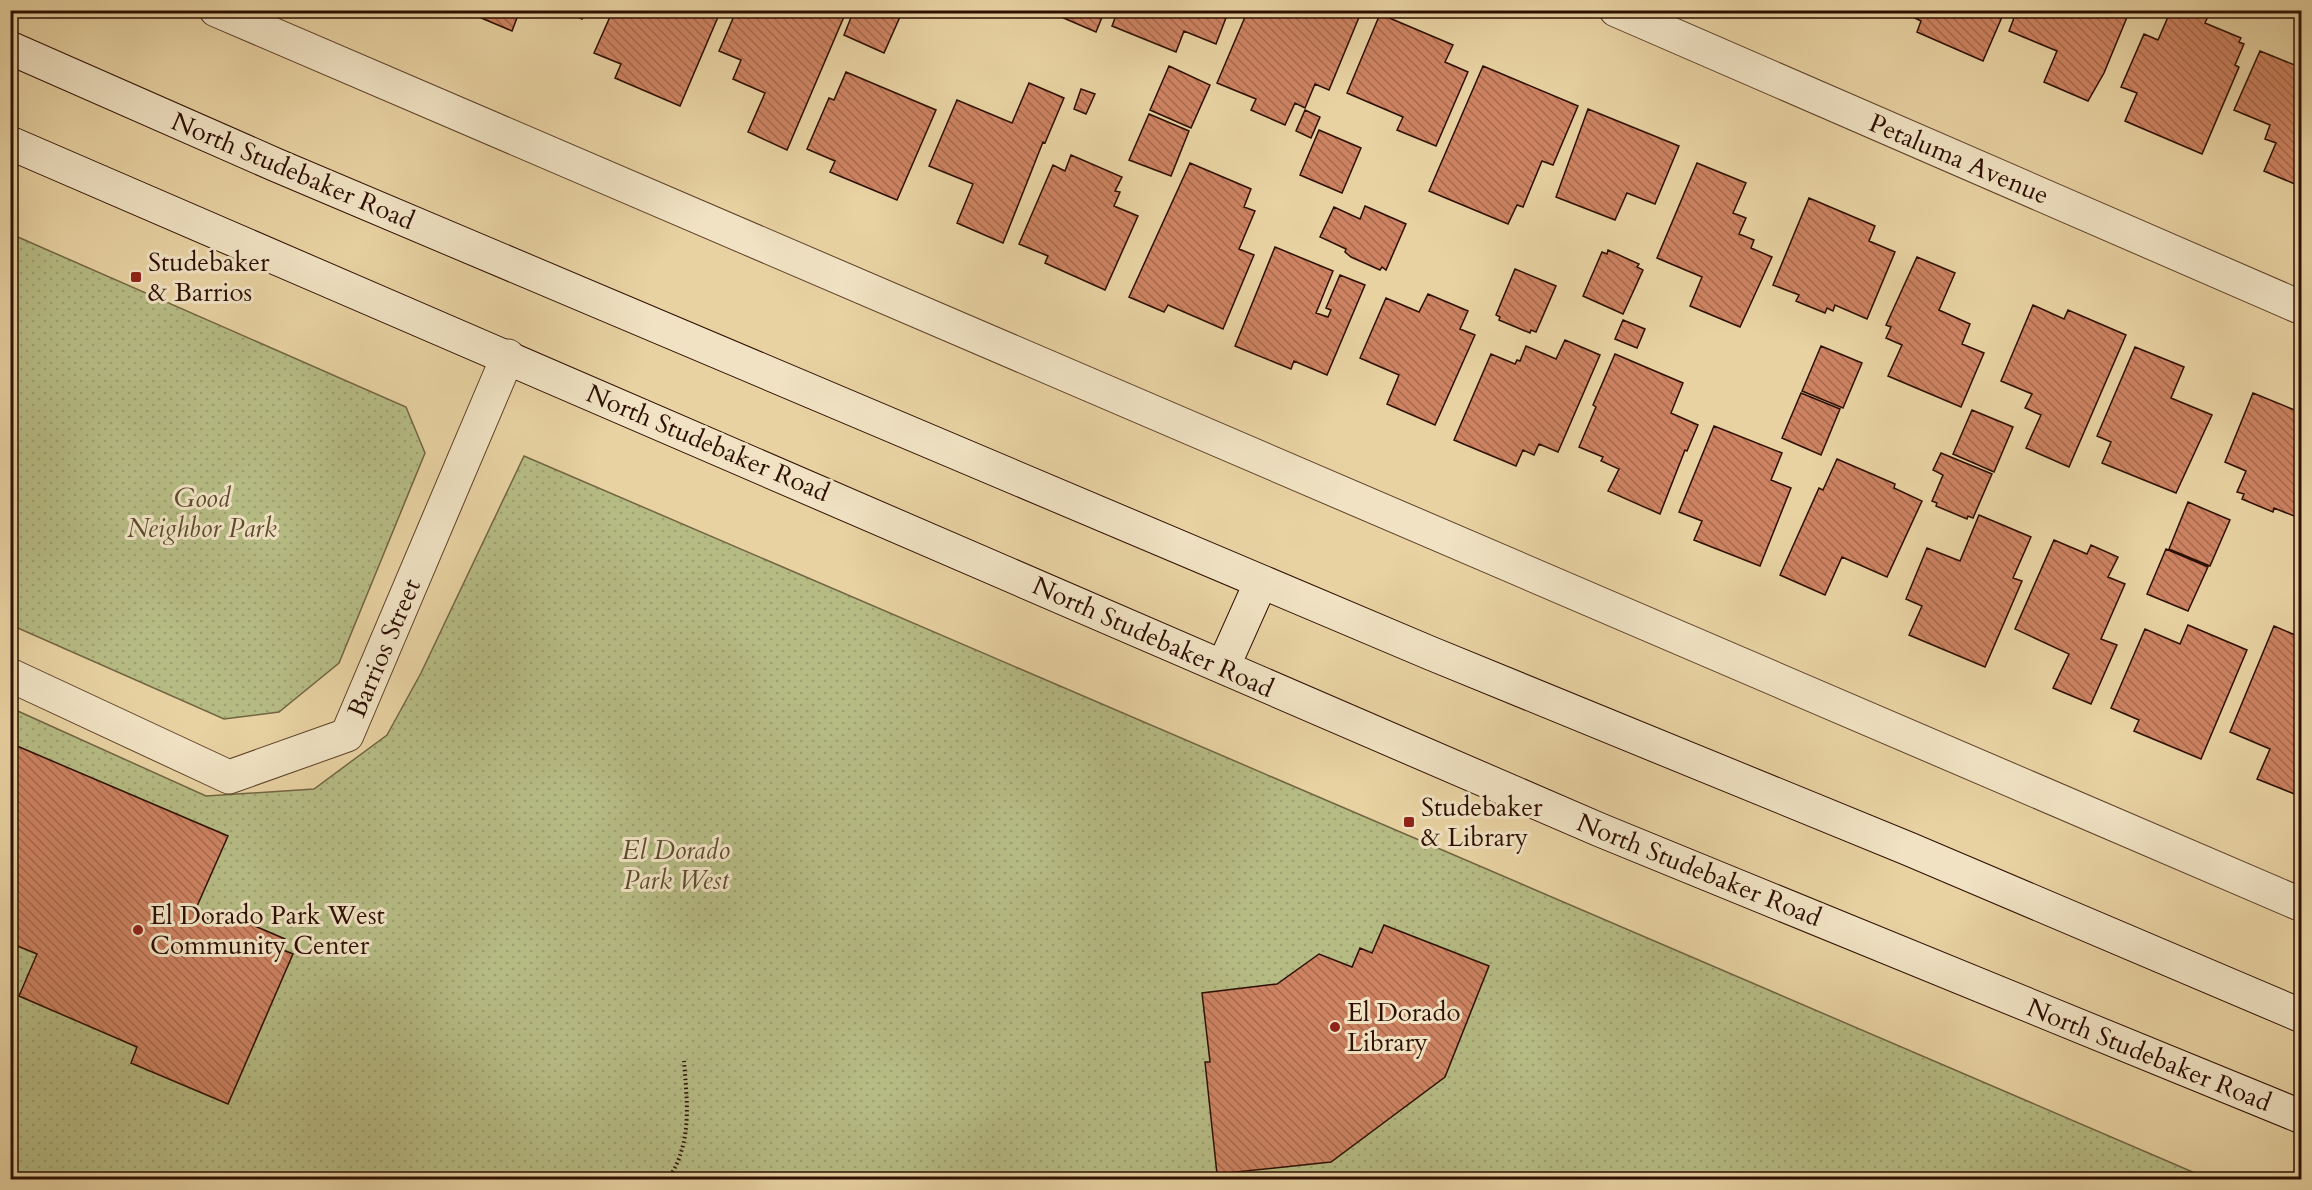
<svg xmlns="http://www.w3.org/2000/svg" width="2312" height="1190" font-family="Cardo,serif">
  <style>
    .green { fill: url(#green-dots); stroke: #726542; stroke-width: 1.5 }
    .building { fill: url(#building-back-hatch); stroke: #2d0f00; stroke-width: 1.5 }
    .lines { fill: none; stroke-linecap: round; stroke-linejoin: round }
    .minor-casing { stroke: #5c4028; stroke-width: 35 }
    .secondary-casing { stroke: #2d0f00; stroke-width: 35 }
    .path { stroke: #2d0f00; stroke-width: 4; stroke-dasharray: 1.5 3; stroke-linecap: butt }
    .minor { stroke: #f0e2c3; stroke-width: 33 }
    .secondary { stroke: #f0e2c3; stroke-width: 33 }
    .poi-dot { fill: #8f2418; stroke: #f0e2c3; stroke-width: 2 }
    .labels { text-anchor: middle; dominant-baseline: central; stroke-width: 6; stroke-linejoin: round; paint-order: stroke }
    .street-label { font-size: 26px; fill: #2d0f00; stroke: #f0e2c3 }
    .poi-label { font-size: 26px; fill: #2d0f00; stroke: #f0e2c3; text-anchor: start }
    .park-label { font-size: 26px; font-style: italic; fill: #5d4b2e; stroke: #f0e2c3 }
  </style>
  <defs>
    <pattern id="green-dots" width="8" height="8" patternUnits="userSpaceOnUse" patternTransform="scale(1.5)"><rect width="8" height="8" fill="#b6bb84"/><path d="M2 2h.1M6 6h.1" fill="none" stroke="#9da070" stroke-width="1.8" stroke-linecap="round"/></pattern>
    <pattern id="building-back-hatch" width="6" height="6" patternUnits="userSpaceOnUse" patternTransform="scale(1.5)"><rect width="6" height="6" fill="#cd8362"/><path d="M-1 5l2 2M0 0l6 6M5-1l2 2" fill="none" stroke="#a76a4e"/></pattern>
  </defs>
  <rect width="100%" height="100%" fill="#e8d2a2"/>
  <filter id="stains"><feTurbulence type="fractalNoise" baseFrequency=".00333" numOctaves="4"/><feColorMatrix values="0 0 0 0 .2 0 0 0 0 .09 0 0 0 0 .02 0 0 0 .5 -.17"/></filter>
  <radialGradient id="worn" r=".72"><stop offset=".6" stop-color="#630" stop-opacity="0"/><stop offset="1" stop-color="#630" stop-opacity=".3"/></radialGradient>
  <!-- green -->
  <path class="green" d="M 11,234 L 406,407 L 425,453 L 339,663 L 279,712 L 224,719 L 11,625 Z
    M 524,456 L 2209,1179 L 11,1180 L 11,708 L 206,796 L 314,789 L 387,735 L 421,673 Z"/>
  <!-- building -->
  <path class="building" d="M 482,10 L 520,10 L 512,31 L 479,17 Z
    M 562,10 L 586,10 L 582,19 Z
    M 613,10 L 721,10 L 680,106 L 615,78 L 621,64 L 594,53 Z
    M 727,10 L 846,12 L 787,150 L 748,132 L 765,93 L 733,79 L 741,60 L 719,51 L 734,16 L 726,13 Z
    M 854,10 L 903,10 L 884,53 L 844,35 Z
    M 1045,10 L 1105,10 L 1096,32 Z
    M 1118,10 L 1229,10 L 1216,44 L 1184,31 L 1176,52 L 1112,26 Z
    M 1248,10 L 1362,10 L 1329,90 L 1315,84 L 1305,108 L 1295,103 L 1285,125 L 1251,110 L 1256,99 L 1217,83 Z
    M 1898,10 L 2005,10 L 1983,61 L 1917,32 L 1921,21 Z
    M 2017,10 L 2130,10 L 2104,73 L 2088,101 L 2044,82 L 2057,51 L 2009,31 Z
    M 2171,10 L 2211,10 L 2205,23 L 2241,38 L 2239,42 L 2244,44 L 2235,65 L 2239,67 L 2202,154 L 2125,121 L 2137,93 L 2121,87 L 2144,34 L 2158,40 Z
    M 1380,14 L 1453,45 L 1445,62 L 1468,72 L 1436,146 L 1397,130 L 1403,117 L 1347,93 Z
    M 2260,51 L 2302,68 L 2302,187 L 2264,171 L 2276,143 L 2265,139 L 2270,125 L 2234,110 Z
    M 1169,66 L 1210,85 L 1191,128 L 1150,110 Z
    M 1483,66 L 1578,106 L 1553,165 L 1542,161 L 1523,207 L 1517,205 L 1508,224 L 1429,191 Z
    M 846,72 L 936,110 L 897,200 L 830,172 L 835,161 L 807,149 L 829,98 L 834,100 Z
    M 1029,83 L 1064,98 L 1045,143 L 1043,142 L 1003,243 L 957,223 L 973,184 L 929,166 L 957,100 L 1012,123 Z
    M 1081,89 L 1095,94 L 1086,114 L 1074,109 Z
    M 1588,109 L 1679,146 L 1655,204 L 1627,193 L 1615,220 L 1556,197 Z
    M 1305,110 L 1320,117 L 1311,138 L 1296,131 Z
    M 1149,114 L 1189,131 L 1171,176 L 1129,160 Z
    M 1319,130 L 1361,148 L 1342,193 L 1300,175 Z
    M 1071,155 L 1122,177 L 1115,191 L 1120,192 L 1114,206 L 1138,216 L 1105,290 L 1045,263 L 1048,256 L 1019,244 L 1053,165 L 1065,171 Z
    M 1190,163 L 1251,189 L 1244,207 L 1255,211 L 1239,249 L 1254,255 L 1223,329 L 1168,305 L 1164,312 L 1129,297 Z
    M 1697,163 L 1746,183 L 1733,213 L 1746,218 L 1739,234 L 1754,240 L 1751,248 L 1772,257 L 1740,327 L 1690,306 L 1702,277 L 1657,258 Z
    M 1809,198 L 1875,226 L 1869,241 L 1895,252 L 1867,319 L 1835,305 L 1833,311 L 1827,308 L 1825,313 L 1796,301 L 1799,295 L 1773,285 Z
    M 1365,206 L 1406,224 L 1386,270 L 1382,267 L 1380,270 L 1351,257 L 1345,252 L 1346,249 L 1320,237 L 1334,207 L 1360,219 Z
    M 1275,247 L 1333,271 L 1316,313 L 1328,317 L 1331,310 L 1326,308 L 1340,275 L 1365,285 L 1327,375 L 1294,361 L 1291,369 L 1235,346 Z
    M 1608,250 L 1639,264 L 1637,267 L 1643,270 L 1623,314 L 1583,296 L 1602,252 L 1607,254 Z
    M 1917,257 L 1955,273 L 1939,310 L 1970,324 L 1962,344 L 1984,353 L 1961,407 L 1888,376 L 1902,345 L 1886,338 L 1891,327 L 1886,325 Z
    M 1515,269 L 1556,286 L 1536,332 L 1531,330 L 1530,333 L 1499,320 L 1500,317 L 1496,315 Z
    M 1428,294 L 1468,311 L 1460,329 L 1475,335 L 1435,425 L 1387,404 L 1399,375 L 1360,358 L 1386,298 L 1419,312 Z
    M 2033,305 L 2064,319 L 2068,310 L 2126,335 L 2069,467 L 2026,448 L 2041,415 L 2025,408 L 2032,394 L 2001,381 Z
    M 1623,320 L 1645,329 L 1637,348 L 1615,339 Z
    M 1565,340 L 1600,355 L 1558,452 L 1539,444 L 1534,455 L 1523,450 L 1516,466 L 1454,440 L 1491,354 L 1515,364 L 1517,360 L 1520,361 L 1526,346 L 1556,359 Z
    M 1821,346 L 1862,363 L 1843,408 L 1802,391 Z
    M 2135,347 L 2184,367 L 2171,398 L 2212,415 L 2176,493 L 2102,463 L 2111,442 L 2097,436 Z
    M 1615,354 L 1683,383 L 1671,413 L 1698,425 L 1687,451 L 1685,450 L 1660,514 L 1608,491 L 1619,469 L 1601,461 L 1603,457 L 1579,447 L 1596,407 L 1593,405 Z
    M 1801,393 L 1840,409 L 1821,455 L 1782,438 Z
    M 2253,393 L 2302,413 L 2299,518 L 2274,508 L 2273,512 L 2242,499 L 2244,494 L 2237,492 L 2246,471 L 2225,462 Z
    M 1972,410 L 2013,427 L 1994,472 L 1953,454 Z
    M 1714,426 L 1782,453 L 1771,480 L 1791,488 L 1760,566 L 1694,540 L 1702,521 L 1679,512 Z
    M 1941,453 L 1992,474 L 1973,518 L 1968,516 L 1967,519 L 1936,506 L 1937,503 L 1932,501 L 1943,475 L 1933,470 Z
    M 1837,459 L 1895,484 L 1894,488 L 1922,501 L 1887,577 L 1842,557 L 1825,595 L 1780,575 L 1819,488 L 1823,490 Z
    M 2188,502 L 2230,520 L 2210,566 L 2169,549 Z
    M 1979,515 L 2031,537 L 2013,578 L 2022,581 L 1985,667 L 1909,635 L 1922,606 L 1906,599 L 1927,548 L 1960,561 Z
    M 2054,540 L 2087,554 L 2091,545 L 2118,557 L 2108,577 L 2125,584 L 2101,639 L 2117,645 L 2091,704 L 2053,688 L 2069,654 L 2015,629 Z
    M 2166,549 L 2208,567 L 2188,611 L 2147,594 Z
    M 2188,625 L 2247,650 L 2201,759 L 2134,731 L 2139,720 L 2111,708 L 2145,629 L 2180,644 Z
    M 2274,626 L 2302,638 L 2302,797 L 2257,779 L 2270,749 L 2230,732 Z
    M 10,743 L 228,836 L 194,913 L 216,922 L 220,911 L 285,939 L 281,949 L 293,954 L 228,1104 L 131,1063 L 137,1047 L 19,996 L 37,954 L 10,943 Z
    M 1384,925 L 1489,966 L 1445,1077 L 1331,1162 L 1217,1174 L 1205,1062 L 1210,1062 L 1202,993 L 1277,984 L 1319,954 L 1352,967 L 1360,948 L 1372,953 Z"/>
  <g class="lines">
    <defs>
      <path id="minor" d="M 216,10 L 2302,905
        M 1616,10 L 2302,308
        M 10,675 L 229,777 L 347,735 L 508,356"/>
      <path id="secondary" d="M 10,48 L 276,165 L 1430,653 L 1909,849 L 2302,1016
        M 10,143 L 1600,830 L 2302,1117
        M 1223,667 L 1261,582"/>
    </defs>
    <!-- minor casing -->
    <use href="#minor" class="minor-casing"/>
    <!-- secondary casing -->
    <use href="#secondary" class="secondary-casing"/>
    <!-- path -->
    <path class="path" d="M 668,1180 C 693,1141 687,1103 684,1061"/>
    <!-- minor -->
    <use href="#minor" class="minor"/>
    <!-- secondary -->
    <use href="#secondary" class="secondary"/>
  </g>
  <!-- markers -->
  <g class="poi-dot">
    <rect x="130" y="271" width="12" height="12" rx="3"/>
    <rect x="1403" y="816" width="12" height="12" rx="3"/>
    <circle cx="138" cy="930" r="6"/>
    <circle cx="1335" cy="1027" r="6"/>
  </g>
  <g class="labels">
    <!-- street labels -->
    <g class="street-label">
      <text transform="translate(1959 159) rotate(23)">Petaluma Avenue</text>
      <text transform="translate(293 171) rotate(23)">North Studebaker Road</text>
      <text transform="translate(708 443) rotate(23)">North Studebaker Road</text>
      <text transform="translate(1153 637) rotate(24)">North Studebaker Road</text>
      <text transform="translate(384 648) rotate(-67)">Barrios Street</text>
      <text transform="translate(1699 870) rotate(22)">North Studebaker Road</text>
      <text transform="translate(2149 1055) rotate(22)">North Studebaker Road</text>
    </g>
    <!-- poi labels -->
    <g class="poi-label">
      <text x="148" y="262">Studebaker<tspan x="148" dy="30">&amp; Barrios</tspan></text>
      <text x="1421" y="807">Studebaker<tspan x="1421" dy="30">&amp; Library</tspan></text>
      <text x="150" y="915">El Dorado Park West<tspan x="150" dy="30">Community Center</tspan></text>
      <text x="1347" y="1012">El Dorado<tspan x="1347" dy="30">Library</tspan></text>
    </g>
    <!-- park labels -->
    <g class="park-label">
      <text x="202" y="498">Good<tspan x="202" dy="30">Neighbor Park</tspan></text>
      <text x="676" y="850">El Dorado<tspan x="676" dy="30">Park West</tspan></text>
    </g>
  </g>
  <!-- margin -->
  <rect width="2312" height="1190" fill="none" stroke="#e8d2a2" stroke-width="36"/>
  <rect x="12" y="12" width="2288" height="1166" fill="none" stroke="#2d0f00" stroke-width="3"/>
  <rect x="18" y="18" width="2276" height="1154" fill="none" stroke="#2d0f00" stroke-width="1.5"/>
  <rect width="100%" height="100%" filter="url(#stains)"/>
  <rect width="100%" height="100%" fill="url(#worn)"/>
</svg>
